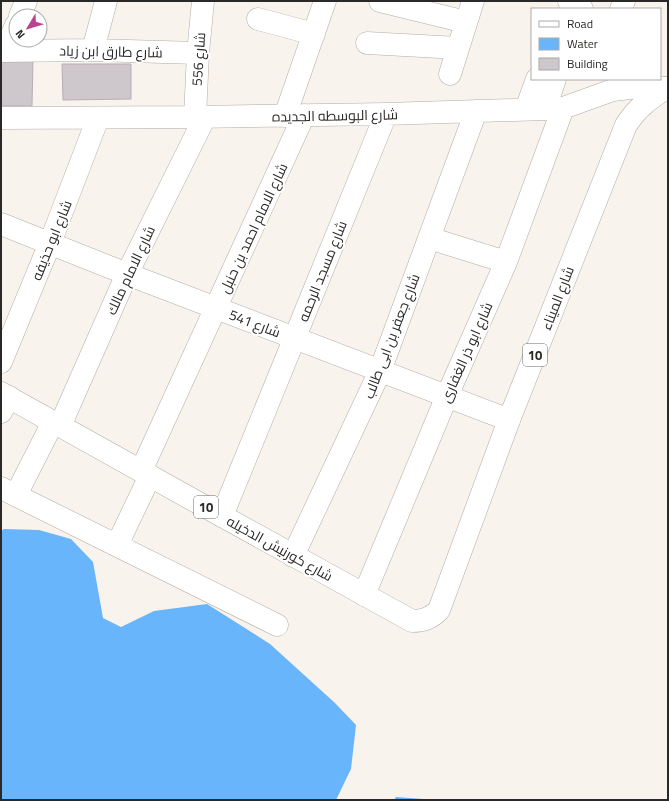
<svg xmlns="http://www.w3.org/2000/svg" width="669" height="801" font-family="'Titillium Web',Cairo,sans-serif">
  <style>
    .water { fill: #69b5fb }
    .building { fill: #cec7cb; stroke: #b7afb4 }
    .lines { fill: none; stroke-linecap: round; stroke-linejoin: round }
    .minor-casing { stroke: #b3aca7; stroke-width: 23 }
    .major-casing { stroke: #b3aca7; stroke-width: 23 }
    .minor { stroke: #fff; stroke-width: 22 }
    .major { stroke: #fff; stroke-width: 22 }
    .labels { text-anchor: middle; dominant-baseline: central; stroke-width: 4; stroke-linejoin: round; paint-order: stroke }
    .shield { fill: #fff; stroke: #6b6968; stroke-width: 1 }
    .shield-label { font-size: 13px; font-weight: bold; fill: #2b2927 }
    .street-label { font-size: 14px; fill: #2b2927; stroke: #fff }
  </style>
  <rect width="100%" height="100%" fill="#f9f3ed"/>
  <!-- water -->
  <path class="water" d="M 4,529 L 39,530 L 71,539 L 93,562 L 103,618 L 121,627 L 154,611 L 207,604 L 270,644 L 335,703 L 356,725 L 351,769 L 336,800 L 1,800 L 1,531 Z
    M 396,797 L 437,800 L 394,800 Z"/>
  <!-- building -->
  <path class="building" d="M 33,59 L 32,106 L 1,106 L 1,60 Z
    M 62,64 L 131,64 L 131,99 L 63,100 Z"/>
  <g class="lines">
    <defs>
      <path id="minor" d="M 380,1 L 466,22
        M 569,1 L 582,9
        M 621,9 L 624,1
        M 20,16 L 26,1
        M 258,19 L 314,34
        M 367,43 L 458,48
        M 93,50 L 106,1
        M 1,51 L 93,50 L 198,53
        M 5,51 L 16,25
        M 450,74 L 473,1
        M 526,109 L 537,79
        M 545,109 L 555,79
        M 285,116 L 325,1
        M 195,117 L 198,53 L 203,1
        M 1,118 L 195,117 L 386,114 L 545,109 L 563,108 L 613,90 L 630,88 L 648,87 L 666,88
        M 1,224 L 127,274 L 509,420
        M 429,238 L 506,262
        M 1,362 L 50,243 L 98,118
        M 1,412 L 9,397
        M 60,426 L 127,274 L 205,117
        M 141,471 L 304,115
        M 1,488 L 277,625
        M 16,495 L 53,422
        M 222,516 L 386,114
        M 117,545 L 150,476
        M 293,556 L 380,371 L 476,111
        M 364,595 L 447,396 L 506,262 L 563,108"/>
      <path id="major" d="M 1,393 L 222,516 L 412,621 C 424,621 431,618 439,610 L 509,420 L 626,125 C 638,107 648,100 666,88 L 668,88"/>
    </defs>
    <!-- minor casing -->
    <use href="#minor" class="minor-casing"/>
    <!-- major casing -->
    <use href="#major" class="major-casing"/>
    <!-- minor -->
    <use href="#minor" class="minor"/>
    <!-- major -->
    <use href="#major" class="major"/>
  </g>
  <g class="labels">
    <!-- shield labels -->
    <g class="shield">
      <rect x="523" y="344" width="24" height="22" rx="3"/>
      <rect x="194" y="496" width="24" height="22" rx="3"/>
    </g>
    <g class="shield-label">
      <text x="535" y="355">10</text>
      <text x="206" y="507">10</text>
    </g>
    <!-- street labels -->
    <g class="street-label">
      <text transform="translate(111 51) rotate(1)">شارع طارق ابن زياد</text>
      <text transform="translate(198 59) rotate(-86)">شارع 556</text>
      <text transform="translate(335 115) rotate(-1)">شارع البوسطه الجديده</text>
      <text transform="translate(253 228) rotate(-65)">شارع الامام احمد بن حنبل</text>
      <text transform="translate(51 240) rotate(-68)">شارع ابو حذيفه</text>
      <text transform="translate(130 270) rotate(-65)">شارع الامام مالك</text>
      <text transform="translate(322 271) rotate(-68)">شارع مسجد الرحمه</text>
      <text transform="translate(557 298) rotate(-69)">شارع الميناء</text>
      <text transform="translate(255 323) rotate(21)">شارع 541</text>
      <text transform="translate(391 336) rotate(-69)">شارع جعفر بن ابى طالب</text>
      <text transform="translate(466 352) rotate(-66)">شارع ابو ذر الغفارى</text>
      <text transform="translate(280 548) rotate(29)">شارع كورنيش الدخيله</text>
    </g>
  </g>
  <!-- border -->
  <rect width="669" height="801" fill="none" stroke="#2b2927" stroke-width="4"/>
  <!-- legend -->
  <rect x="531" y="8" width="130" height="72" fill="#ffffff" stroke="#aaa9a9"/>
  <rect x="539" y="21" width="20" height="6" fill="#ffffff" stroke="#aaa9a9"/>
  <text x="567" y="28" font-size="12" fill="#2b2927">Road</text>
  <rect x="539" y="38" width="20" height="12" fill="#69b5fb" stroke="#aaa9a9"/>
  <text x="567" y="48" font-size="12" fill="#2b2927">Water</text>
  <rect x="539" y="58" width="20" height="12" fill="#cec7cb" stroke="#aaa9a9"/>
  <text x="567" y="68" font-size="12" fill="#2b2927">Building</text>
  <!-- north arrow -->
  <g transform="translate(28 28) rotate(232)"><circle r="19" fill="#ffffff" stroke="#aaa9a9"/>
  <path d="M0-3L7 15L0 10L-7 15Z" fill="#bc4191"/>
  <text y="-6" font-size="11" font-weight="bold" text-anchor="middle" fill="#2b2927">N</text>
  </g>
</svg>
